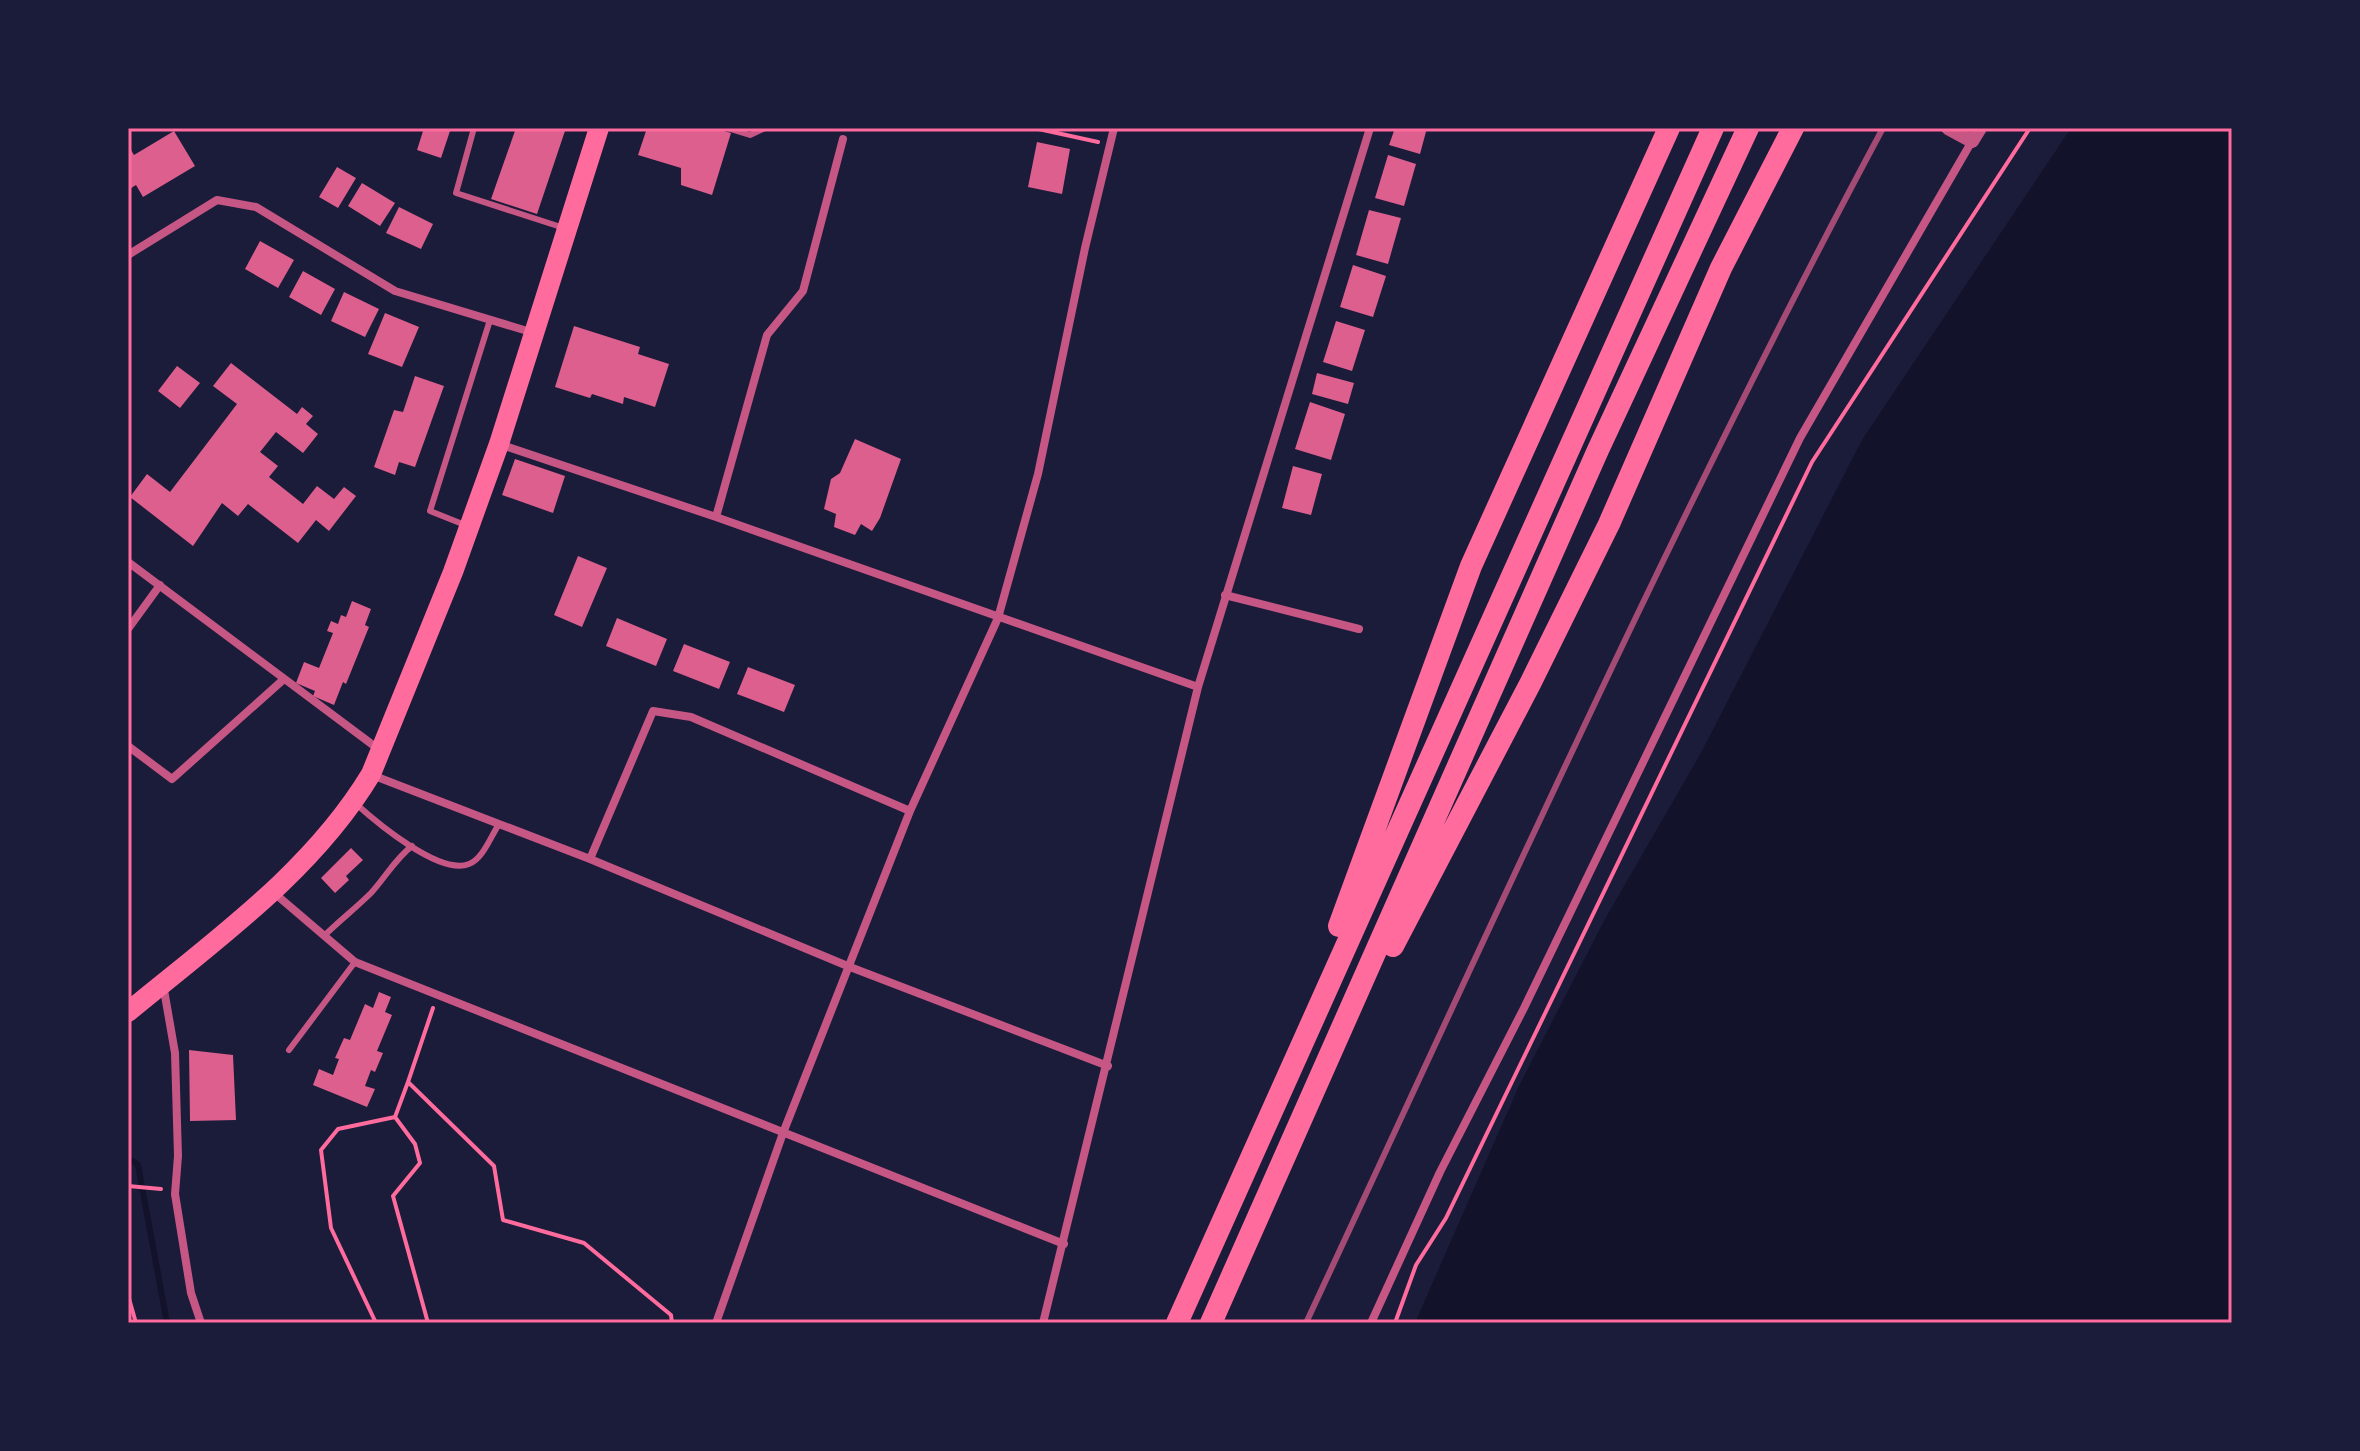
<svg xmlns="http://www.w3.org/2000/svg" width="2360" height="1451" font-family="Karla,sans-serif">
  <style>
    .water { fill: #12122b }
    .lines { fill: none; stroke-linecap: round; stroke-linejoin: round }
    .stream { stroke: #12122b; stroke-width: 6 }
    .building { fill: #dd5f8e }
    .path { stroke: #ff6b9d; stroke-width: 4 }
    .service { stroke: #c65784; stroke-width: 6 }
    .minor { stroke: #c65784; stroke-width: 8 }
    .tertiary { stroke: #c65784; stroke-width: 14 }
    .primary { stroke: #ff6b9d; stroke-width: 20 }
    .trunk { stroke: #ff6b9d; stroke-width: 22 }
    .rail { stroke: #a44b75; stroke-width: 6 }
    .neatline { fill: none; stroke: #ff6b9d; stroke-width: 3 }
  </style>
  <rect width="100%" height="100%" fill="#1b1b3a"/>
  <!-- water -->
  <path class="water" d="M 2071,128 L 2232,128 L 2232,1323 L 1415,1323 L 1519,1086 L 1605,919 L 1701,753 L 1862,440 Z"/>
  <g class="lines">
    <!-- stream -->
    <path class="stream" d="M 128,1158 L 138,1165 L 167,1323"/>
  </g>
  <!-- building -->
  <path class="building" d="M 424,128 L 451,128 L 441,158 L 417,150 Z
    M 516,128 L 566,128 L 537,214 L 491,199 Z
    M 647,128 L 714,128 L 731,133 L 712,195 L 681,185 L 681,168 L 638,155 Z
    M 1395,128 L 1427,128 L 1420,154 L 1389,145 Z
    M 174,131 L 195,166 L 143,197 L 136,185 L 128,190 L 128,145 L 134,155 Z
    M 1037,142 L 1070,149 L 1062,194 L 1028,187 Z
    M 1388,155 L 1416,164 L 1404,206 L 1375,198 Z
    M 337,167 L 356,178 L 338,208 L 319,197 Z
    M 362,183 L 395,203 L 380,226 L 348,206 Z
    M 399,207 L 433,224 L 421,249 L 386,233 Z
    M 1369,210 L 1401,218 L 1388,264 L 1356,255 Z
    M 260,241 L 294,260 L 278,288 L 245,269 Z
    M 1353,265 L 1386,276 L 1373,317 L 1340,307 Z
    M 303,271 L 335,289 L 321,315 L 289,297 Z
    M 344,292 L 379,309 L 365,337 L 331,321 Z
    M 385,313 L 419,327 L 402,367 L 368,354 Z
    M 1336,321 L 1365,330 L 1352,371 L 1323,362 Z
    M 574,326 L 640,347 L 638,354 L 669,364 L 655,407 L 624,397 L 623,404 L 592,394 L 590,398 L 555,387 Z
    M 231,363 L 297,414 L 302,407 L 313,416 L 306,424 L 318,434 L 303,453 L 276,432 L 260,452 L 278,466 L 269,477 L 303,504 L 317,486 L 334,499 L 344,487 L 356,496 L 329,531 L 316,520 L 298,543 L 248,504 L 238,516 L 222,503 L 193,546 L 130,497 L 147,474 L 170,492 L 237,404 L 213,386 Z
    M 177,366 L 200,383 L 180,408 L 158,391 Z
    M 1317,373 L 1354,383 L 1348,404 L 1312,394 Z
    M 415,376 L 444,386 L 415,467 L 399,462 L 395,475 L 374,467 L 394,410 L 403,412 Z
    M 1310,402 L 1345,414 L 1331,460 L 1295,449 Z
    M 855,439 L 901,459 L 880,518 L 872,531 L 861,524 L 855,535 L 834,527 L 836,514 L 824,509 L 831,479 L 840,473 Z
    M 515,459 L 565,476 L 553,513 L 502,495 Z
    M 1293,466 L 1322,474 L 1311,515 L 1282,508 Z
    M 578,556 L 607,568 L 582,627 L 554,615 Z
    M 352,601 L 371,609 L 365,625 L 369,627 L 346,684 L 343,682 L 334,705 L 313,696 L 315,691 L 296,683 L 304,662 L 319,668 L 333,633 L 327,631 L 331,621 L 338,624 L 341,615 L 346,617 Z
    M 617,618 L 667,639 L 656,666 L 606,646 Z
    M 684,644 L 730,662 L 719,689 L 673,671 Z
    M 748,667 L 795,685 L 784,712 L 737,694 Z
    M 351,848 L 363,860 L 346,876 L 349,880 L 335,893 L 321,878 Z
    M 379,992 L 391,997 L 385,1012 L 392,1015 L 377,1051 L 383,1053 L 375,1072 L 371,1070 L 365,1086 L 375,1089 L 367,1107 L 313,1085 L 319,1069 L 333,1075 L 339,1059 L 335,1058 L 344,1038 L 350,1040 L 365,1004 L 373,1008 Z
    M 189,1050 L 233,1055 L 236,1120 L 190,1121 Z"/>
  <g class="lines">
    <!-- path -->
    <path class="path" d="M 1034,128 L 1098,142
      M 433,1008 L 408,1082 L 494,1166 L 503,1220 L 584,1243 L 671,1315 L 672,1323
      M 408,1082 L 395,1117 L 415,1144 L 420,1163 L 393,1196 L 428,1323
      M 128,1186 L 161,1189
      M 128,1295 L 136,1323
      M 376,1323 L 331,1228 L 321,1150 L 338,1129 L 395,1117
      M 1395,1323 L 1416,1265 L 1446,1218 L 1812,462 L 2030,128"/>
    <!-- service -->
    <path class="service" d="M 474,128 L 456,193 L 564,228
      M 727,128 L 750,135 L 765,128
      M 465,525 L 430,511 L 490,320
      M 355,803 C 376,822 440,876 469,864 C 483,859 491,836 499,824
      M 324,936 C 339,921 356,908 371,893 C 385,878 395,859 412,846
      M 289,1050 L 355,962"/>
    <!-- minor -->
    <path class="minor" d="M 128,255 L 217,200 L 256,207 L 395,291 L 534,333
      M 499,444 L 716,517 L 1198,687
      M 716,517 L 767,335 L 803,291 L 843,139
      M 128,562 L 381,751
      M 1225,595 L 1359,629
      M 128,629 L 160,585
      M 128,746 L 172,779 L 284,679
      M 372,775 L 590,859 L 850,967 L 1108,1066
      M 590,859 L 653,711 L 691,717 L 910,811
      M 273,892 L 355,962 L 1064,1244
      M 163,984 L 175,1053 L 178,1156 L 175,1194 L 191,1293 L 201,1323
      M 716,1323 L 783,1133 L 910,811 L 998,618 L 1038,474 L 1085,248 L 1114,128
      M 1043,1323 L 1198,687 L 1370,128
      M 1371,1323 L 1440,1172 L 1524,1008 L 1800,438 L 1972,141"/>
    <!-- tertiary -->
    <path class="tertiary" d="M 1948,128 L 1972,141 L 1980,128"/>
    <!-- primary -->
    <path class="primary" d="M 128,1012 C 215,940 312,872 371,774 L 453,572 L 499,444 L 599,128"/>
    <!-- trunk -->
    <path class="trunk" d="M 1339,926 L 1471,566 L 1669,128
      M 1393,946 L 1531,682 L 1609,524 L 1721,268 L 1793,128
      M 1177,1323 L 1713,128
      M 1211,1323 L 1598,450 L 1748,128"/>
    <!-- rail -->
    <path class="rail" d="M 1306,1323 C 1493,922 1674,518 1883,128"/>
  </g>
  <!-- border -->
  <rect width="2360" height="1451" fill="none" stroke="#1b1b3a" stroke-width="260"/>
  <rect x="130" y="130" width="2100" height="1191" class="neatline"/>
</svg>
